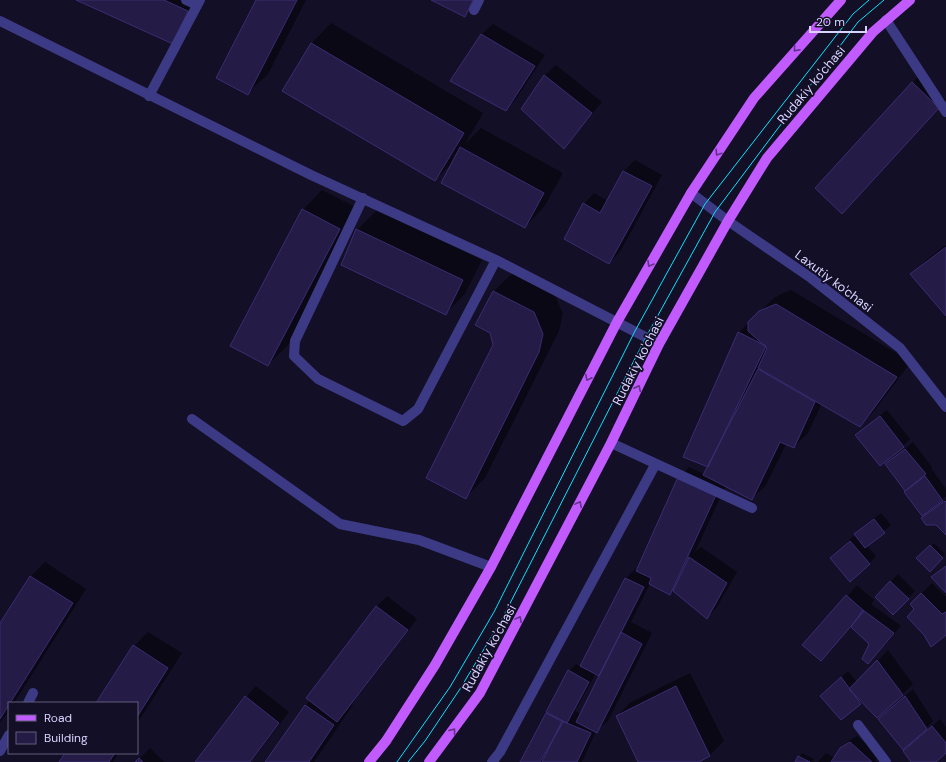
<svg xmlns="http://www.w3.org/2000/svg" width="946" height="762" font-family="'DM Sans',sans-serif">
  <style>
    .shadow { fill: #0007; fill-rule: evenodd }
    .building { fill: #241b47; stroke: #3b2d73 }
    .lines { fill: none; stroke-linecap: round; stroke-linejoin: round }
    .minor { stroke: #3d3a85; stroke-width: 10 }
    .major { stroke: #c25bff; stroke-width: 10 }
    .tram { stroke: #00e5ff; stroke-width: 1 }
    .oneway { stroke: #623188 }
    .labels { text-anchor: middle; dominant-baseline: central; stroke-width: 3.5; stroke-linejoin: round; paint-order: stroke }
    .street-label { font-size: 13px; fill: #d9d4ff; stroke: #130f26 }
  </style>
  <rect width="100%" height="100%" fill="#130f26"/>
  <!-- shadow -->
  <path class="shadow" d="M 79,0 L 200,0 L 187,29 Z
    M 257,0 L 306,0 L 268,74 L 248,93 Z
    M 331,23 L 483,113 L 465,144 L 481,128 L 563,173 L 544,207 L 525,227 L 453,162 L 435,180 L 284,90 L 312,43 Z
    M 493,24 L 545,55 L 516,99 L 506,110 L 452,80 L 482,34 Z
    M 556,65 L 602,102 L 564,147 L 522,109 L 545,75 Z
    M 919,76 L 946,100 L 849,205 L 912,83 Z
    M 635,160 L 662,175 L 620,252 L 609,263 L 584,204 L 594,193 L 608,201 L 624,171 Z
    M 322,190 L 359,209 L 288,345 L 268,365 L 303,210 Z
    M 377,210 L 482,260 L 465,294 L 446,313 L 357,230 Z
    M 946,245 L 946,315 L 912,274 L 926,260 Z
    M 514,272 L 554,293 L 563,314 L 559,331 L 485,478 L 466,497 L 494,345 L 491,332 L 477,325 L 494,291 Z
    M 791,290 L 911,362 L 874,411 L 860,426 L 822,403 L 808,433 L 794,447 L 786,444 L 766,485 L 752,499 L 726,485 L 695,552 L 701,547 L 737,572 L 717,607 L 707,618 L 673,590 L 670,594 L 650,584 L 631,622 L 652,633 L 608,721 L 596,731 L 582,762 L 521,762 L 569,671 L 576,664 L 581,667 L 625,579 L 636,568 L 638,569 L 679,478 L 689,467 L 704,474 L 709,466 L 684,456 L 739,332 L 775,297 ZM 596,673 L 601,675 L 581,714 L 575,711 Z
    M 887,410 L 910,439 L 903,446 L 856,435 Z
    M 913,442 L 932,467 L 931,468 L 946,489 L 946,496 L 940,502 L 946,499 L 946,534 L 937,524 L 923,518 L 931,510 L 922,515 L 886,464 Z
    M 881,513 L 891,525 L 867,546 L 876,556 L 869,564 L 838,551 L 863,527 Z
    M 934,543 L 945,554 L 930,570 L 918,558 Z
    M 45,562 L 86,589 L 14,703 L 9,703 L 9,712 L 0,722 L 0,625 L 31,576 Z
    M 898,574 L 915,591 L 893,614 L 876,597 Z
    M 932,583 L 946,597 L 946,633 L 911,604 Z
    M 857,585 L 874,600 L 871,604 L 901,626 L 875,655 L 870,644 L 851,626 L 821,660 L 804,645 Z
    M 387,596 L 417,619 L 352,704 L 353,705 L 314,762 L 266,762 L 377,606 Z
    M 148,632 L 182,653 L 137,724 L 137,703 L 98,703 L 134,646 Z
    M 888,650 L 913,684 L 902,695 L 863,702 L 841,718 L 828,689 L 848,671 L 857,682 Z
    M 690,673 L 724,741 L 710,755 L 696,762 L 639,762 L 617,716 L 631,702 Z
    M 256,686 L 289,712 L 251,762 L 196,762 L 246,697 Z
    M 913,689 L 933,721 L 926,728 L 886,712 Z
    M 940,719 L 946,727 L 946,752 L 935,762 L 912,762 L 911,744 Z
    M 857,736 L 879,755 L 875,762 L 818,762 L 826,753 L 835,758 L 849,741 Z
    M 150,748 L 164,762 L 136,762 Z
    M 66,753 L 119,753 L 113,762 L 61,762 Z
    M 802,753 L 814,759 L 812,762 L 796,762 Z"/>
  <!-- building -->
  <path class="building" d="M 76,0 L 164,0 L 188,11 L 173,44 Z
    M 256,0 L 297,0 L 248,95 L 216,78 Z
    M 431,0 L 473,0 L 465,17 Z
    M 481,34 L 535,66 L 506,111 L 450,81 Z
    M 311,43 L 464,133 L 435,181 L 282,91 Z
    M 544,75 L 592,113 L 564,149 L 521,109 Z
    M 912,82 L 939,108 L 842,214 L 815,188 Z
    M 460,147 L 544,193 L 525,228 L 441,183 Z
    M 623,171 L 652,186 L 609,264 L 564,239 L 583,203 L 600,213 Z
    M 302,209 L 340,229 L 268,366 L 230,346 Z
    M 356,229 L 463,280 L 446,315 L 341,265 Z
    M 946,247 L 946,316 L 910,274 Z
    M 493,291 L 534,312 L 543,334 L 539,352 L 466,499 L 426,478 L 493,345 L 490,333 L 475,325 Z
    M 776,304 L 897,377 L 860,427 L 758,368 L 767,348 L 748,331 L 748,322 L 759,311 Z
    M 738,332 L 766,346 L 708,467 L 683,457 Z
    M 758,369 L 815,402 L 794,448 L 780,442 L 752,500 L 703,475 Z
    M 880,416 L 904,447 L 880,466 L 855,435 Z
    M 905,449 L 926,474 L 905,491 L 885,464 Z
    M 925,476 L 943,501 L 922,516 L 904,492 Z
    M 678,477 L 716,495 L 670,595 L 649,584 L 651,578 L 636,571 Z
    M 945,501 L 946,502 L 946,535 L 936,525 L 926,525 L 921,518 Z
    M 874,519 L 885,533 L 865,548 L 854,534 Z
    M 850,541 L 870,564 L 850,582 L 830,558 Z
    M 930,545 L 943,558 L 930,572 L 916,558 Z
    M 689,557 L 727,583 L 707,619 L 673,591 Z
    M 946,566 L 946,593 L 931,577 Z
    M 30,576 L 73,603 L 0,719 L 0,623 Z
    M 625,578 L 644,587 L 599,676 L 580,666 Z
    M 890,581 L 909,599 L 893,615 L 875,597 Z
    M 921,593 L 942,614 L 946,612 L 946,635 L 931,647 L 924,635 L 907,617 L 914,609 L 910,604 Z
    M 846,595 L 864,611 L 821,661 L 802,645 Z
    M 376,606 L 408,630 L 337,722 L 306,698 Z
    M 863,610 L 894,633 L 868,664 L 862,659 L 869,644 L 851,627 Z
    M 621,632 L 642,644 L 597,733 L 576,722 Z
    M 133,645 L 168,668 L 137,717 L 137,703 L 96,703 Z
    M 877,660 L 903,695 L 877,718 L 849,689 Z
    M 568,670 L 589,682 L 567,723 L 546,712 Z
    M 841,677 L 861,704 L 841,720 L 820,696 Z
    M 676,686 L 710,756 L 699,762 L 638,762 L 616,716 Z
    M 245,696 L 279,723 L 250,762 L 195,762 Z
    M 905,696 L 927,729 L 903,750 L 878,719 Z
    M 305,705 L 334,725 L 309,762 L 265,762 Z
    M 546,713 L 563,722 L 540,762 L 520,762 Z
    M 562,721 L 591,733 L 577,762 L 542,762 Z
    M 932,726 L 946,743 L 946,753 L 936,762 L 911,762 L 903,751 Z
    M 850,742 L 872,762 L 831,762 L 840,748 Z
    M 65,753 L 115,753 L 109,762 L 59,762 Z
    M 798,756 L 810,762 L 795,762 Z
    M 139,758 L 143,762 L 135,762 Z"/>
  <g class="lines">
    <!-- minor -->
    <path class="minor" d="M 186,0 L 197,5
      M 474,10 L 479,0
      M 886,20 L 946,112
      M 0,21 L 311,175 L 496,260 L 659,344
      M 149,96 L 200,0
      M 691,193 L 728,221 L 811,278 L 900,348 L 946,407
      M 363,198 L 295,341 L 294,356 L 318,379 L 403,421 L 418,409 L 496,260
      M 192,419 L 340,524 L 419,540 L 491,567
      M 611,443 L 752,508
      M 28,703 L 33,693
      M 858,725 L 886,762
      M 0,751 L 9,735
      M 492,762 L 500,752 L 655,465"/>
    <!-- major -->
    <path class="major" d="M 369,762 L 386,741 L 435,665 L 491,567 L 617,322 L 691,193 L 754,98 L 841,0
      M 429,762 L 480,693 L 611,443 L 659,344 L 728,221 L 767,158 L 873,32 L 910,0"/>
    <!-- tram -->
    <path class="tram" d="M 397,762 L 450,687 L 494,612 L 635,331 L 705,204 L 853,14 L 869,0
      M 408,762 L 425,741 L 460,689 L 502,619 L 646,337 L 715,212 L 858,22 L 884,0"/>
  </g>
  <!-- one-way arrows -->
  <defs><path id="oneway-chevron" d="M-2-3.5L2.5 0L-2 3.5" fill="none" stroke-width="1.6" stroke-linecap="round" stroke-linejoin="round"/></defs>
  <g class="oneway">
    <use href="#oneway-chevron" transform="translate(796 49) rotate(131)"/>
    <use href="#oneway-chevron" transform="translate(718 153) rotate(123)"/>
    <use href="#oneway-chevron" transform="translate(650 264) rotate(120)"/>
    <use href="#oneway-chevron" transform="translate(588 378) rotate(117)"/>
    <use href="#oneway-chevron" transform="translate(638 388) rotate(-64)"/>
    <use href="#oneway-chevron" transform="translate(579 504) rotate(-62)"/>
    <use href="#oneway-chevron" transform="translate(519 619) rotate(-62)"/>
    <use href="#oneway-chevron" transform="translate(453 731) rotate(-53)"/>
  </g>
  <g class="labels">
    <!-- street labels -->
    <g class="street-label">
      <text transform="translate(811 85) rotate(-50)">Rudakiy ko'chasi</text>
      <text transform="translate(834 281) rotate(37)">Laxutiy ko'chasi</text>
      <text transform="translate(638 361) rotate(-63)">Rudakiy ko'chasi</text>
      <text transform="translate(489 648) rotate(-61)">Rudakiy ko'chasi</text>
    </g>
  </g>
  <!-- legend -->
  <rect x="8" y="702" width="130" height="52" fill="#130f26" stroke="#625e7d"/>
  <rect x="16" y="715" width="20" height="6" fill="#c25bff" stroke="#625e7d"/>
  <text x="44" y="722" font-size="12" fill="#d9d4ff">Road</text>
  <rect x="16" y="732" width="20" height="12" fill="#241b47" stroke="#625e7d"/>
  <text x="44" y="742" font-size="12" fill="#d9d4ff">Building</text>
  <!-- scale -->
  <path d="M810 26v6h56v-6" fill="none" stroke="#d9d4ff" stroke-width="2"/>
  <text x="816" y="26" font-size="12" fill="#d9d4ff" stroke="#130f26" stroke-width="3" paint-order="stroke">20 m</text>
</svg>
